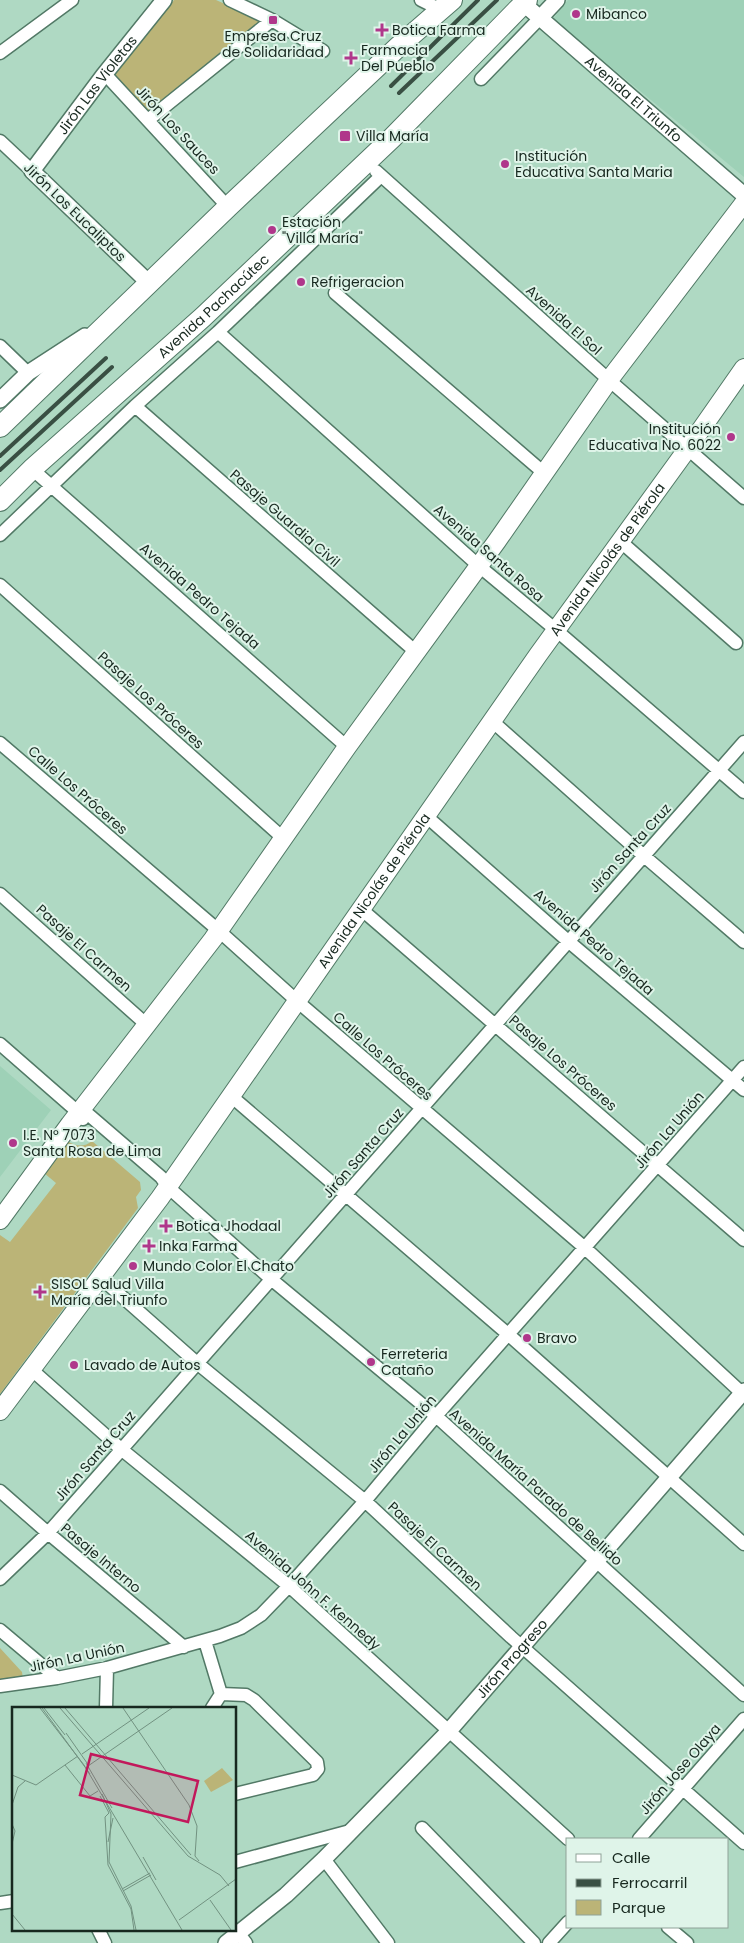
<svg xmlns="http://www.w3.org/2000/svg" width="744" height="1943" font-family="Poppins,sans-serif">
  <style>
    .built { fill: #9ed1b7 }
    .green { fill: #bbb477 }
    .lines { fill: none; stroke-linecap: round; stroke-linejoin: round }
    .minor-casing { stroke: #527966; stroke-width: 15 }
    .tertiary-casing { stroke: #527966; stroke-width: 18 }
    .secondary-casing { stroke: #527966; stroke-width: 20 }
    .primary-casing { stroke: #527966; stroke-width: 22 }
    .minor { stroke: #fff; stroke-width: 12 }
    .tertiary { stroke: #fff; stroke-width: 15 }
    .secondary { stroke: #fff; stroke-width: 18 }
    .primary { stroke: #fff; stroke-width: 20 }
    .rail { stroke: #394f43; stroke-width: 4 }
    .poi-dot { fill: #b0378b; stroke: #dff4e9; stroke-width: 2 }
    .labels { text-anchor: middle; dominant-baseline: central; stroke-width: 4; stroke-linejoin: round; paint-order: stroke }
    .poi-label { font-size: 14px; fill: #17281f; stroke: #dff4e9; text-anchor: start }
    .street-label { font-size: 14px; fill: #17281f; stroke: #dff4e9 }
    .inset-road { fill: none; stroke: #729281; stroke-width: 1 }
    .view { fill: #c2185b; fill-opacity: 0.15; stroke: #c2185b; stroke-width: 2.5 }
    .inset-edge { fill: none; stroke: #17281f; stroke-width: 2.5 }
  </style>
  <rect width="100%" height="100%" fill="#afd9c3"/>
  <!-- built -->
  <path class="built" d="M 568,0 L 744,0 L 744,177 L 553,19 Z
    M 0,1066 L 51,1110 L 0,1177 Z"/>
  <!-- green -->
  <path class="green" d="M 174,0 L 216,0 L 263,21 L 148,113 L 113,74 Z
    M 67,1141 C 75,1146 84,1148 92,1141 L 140,1182 L 141,1190 L 136,1197 L 138,1208 L 0,1394 L 0,1235 L 10,1242 L 56,1183 L 44,1173 Z
    M 0,1648 L 22,1672 L 23,1679 L 0,1682 Z"/>
  <g class="lines">
    <defs>
      <path id="minor" d="M 230,0 L 272,20 L 323,51
        M 421,0 L 441,10
        M 0,53 L 72,0
        M 105,74 L 228,207
        M 481,79 L 540,18
        M 148,120 L 272,20
        M 0,141 L 32,171
        M 376,171 L 609,380 L 744,498
        M 335,293 L 544,473
        M 218,332 L 479,566 L 556,630 L 744,792
        M 0,346 L 28,373
        M 135,406 L 416,652
        M 32,469 L 347,747
        M 0,535 L 135,406 L 218,332 L 381,176
        M 620,541 L 736,643
        M 0,585 L 283,838
        M 492,721 L 644,856 L 744,942
        M 0,743 L 218,930 L 297,1001 L 585,1248 L 744,1395
        M 426,816 L 568,941 L 744,1090
        M 0,894 L 147,1025
        M 361,909 L 744,1240
        M 0,1044 L 79,1113 L 83,1119
        M 231,1096 L 509,1335 L 744,1544
        M 79,1113 L 89,1115 L 161,1177 L 168,1187 L 271,1279 L 436,1416 L 744,1695
        M 101,1278 L 197,1363 L 365,1501 L 511,1637 L 744,1843
        M 32,1370 L 121,1449 L 289,1586 L 568,1839
        M 0,1491 L 48,1533 L 184,1647
        M 0,1579 L 48,1533 L 744,742
        M 0,1630 L 57,1678
        M 205,1641 L 221,1694 L 212,1708
        M 0,1686 L 57,1678 L 107,1668 L 220,1636 L 241,1628 L 261,1615 L 289,1586 L 365,1501 L 436,1416 L 744,1067
        M 221,1694 L 246,1695 L 254,1700 L 317,1762 L 318,1769 L 313,1775 L 235,1794
        M 106,1708 L 107,1668
        M 422,1828 L 534,1943
        M 639,1839 L 744,1719
        M 324,1859 L 388,1943
        M 235,1862 L 350,1831
        M 0,1903 L 14,1901
        M 668,1927 L 687,1943
        M 98,1929 L 105,1943
        M 239,1934 L 246,1943
        M 549,1943 L 568,1922"/>
      <g id="tertiary">
        <path id="s1" d="M 524,4 L 744,195"/>
        <path d="M 540,18 L 557,0"/>
        <path id="s2" d="M 149,283 L 32,171 L 103,76 L 164,0"/>
        <path d="M 0,400 L 28,373 L 85,336"/>
        <path id="s3" d="M 226,1943 L 286,1895 L 324,1859 L 448,1732 L 744,1391"/>
      </g>
      <g id="secondary">
        <path d="M 0,1220 L 70,1124 L 213,939 L 347,747 L 497,541 L 609,380 L 744,203"/>
        <path id="s4" d="M 0,1411 L 160,1198 L 538,655 L 688,448 L 744,368"/>
      </g>
      <g id="primary">
        <path d="M 0,427 L 228,207 L 399,46 L 452,0"/>
        <path id="s5" d="M 0,501 L 32,469 L 203,317 L 392,138 L 527,0"/>
      </g>
    </defs>
    <!-- minor casing -->
    <use href="#minor" class="minor-casing"/>
    <!-- tertiary casing -->
    <use href="#tertiary" class="tertiary-casing"/>
    <!-- secondary casing -->
    <use href="#secondary" class="secondary-casing"/>
    <!-- primary casing -->
    <use href="#primary" class="primary-casing"/>
    <!-- minor -->
    <use href="#minor" class="minor"/>
    <!-- tertiary -->
    <use href="#tertiary" class="tertiary"/>
    <!-- secondary -->
    <use href="#secondary" class="secondary"/>
    <!-- primary -->
    <use href="#primary" class="primary"/>
    <!-- rail -->
    <path class="rail" d="M 391,86 L 478,0
      M 399,93 L 497,0
      M 0,456 L 106,358
      M 0,470 L 112,367"/>
  </g>
  <!-- markers -->
  <g class="poi-dot">
    <circle cx="576" cy="14" r="5"/>
    <rect x="268" y="15" width="10" height="10" rx="2.5"/>
    <path d="M379.5 22.5h5v5h5v5h-5v5h-5v-5h-5v-5h5z"/>
    <path d="M348.5 50.5h5v5h5v5h-5v5h-5v-5h-5v-5h5z"/>
    <rect x="339" y="130" width="12" height="12" rx="2.5"/>
    <circle cx="505" cy="164" r="5"/>
    <circle cx="272" cy="230" r="5"/>
    <circle cx="301" cy="282" r="5"/>
    <circle cx="731" cy="437" r="5"/>
    <circle cx="13" cy="1143" r="5"/>
    <path d="M163.5 1218.5h5v5h5v5h-5v5h-5v-5h-5v-5h5z"/>
    <path d="M146.5 1238.5h5v5h5v5h-5v5h-5v-5h-5v-5h5z"/>
    <circle cx="133" cy="1266" r="5"/>
    <path d="M37.5 1284.5h5v5h5v5h-5v5h-5v-5h-5v-5h5z"/>
    <circle cx="527" cy="1338" r="5"/>
    <circle cx="371" cy="1362" r="5"/>
    <circle cx="74" cy="1365" r="5"/>
  </g>
  <g class="labels">
    <!-- poi labels -->
    <g class="poi-label">
      <text x="586" y="14">Mibanco</text>
      <text x="392" y="30">Botica Farma</text>
      <text x="273" y="36" text-anchor="middle">Empresa Cruz<tspan x="273" dy="16">de Solidaridad</tspan></text>
      <text x="361" y="50">Farmacia<tspan x="361" dy="16">Del Pueblo</tspan></text>
      <text x="356" y="136">Villa María</text>
      <text x="515" y="156">Institución<tspan x="515" dy="16">Educativa Santa Maria</tspan></text>
      <text x="282" y="222">Estación<tspan x="282" dy="16">"Villa María"</tspan></text>
      <text x="311" y="282">Refrigeracion</text>
      <text x="721" y="429" text-anchor="end">Institución<tspan x="721" dy="16">Educativa No. 6022</tspan></text>
      <text x="23" y="1135">I.E. N° 7073<tspan x="23" dy="16">Santa Rosa de Lima</tspan></text>
      <text x="176" y="1226">Botica Jhodaal</text>
      <text x="159" y="1246">Inka Farma</text>
      <text x="143" y="1266">Mundo Color El Chato</text>
      <text x="51" y="1284">SISOL Salud Villa<tspan x="51" dy="16">María del Triunfo</tspan></text>
      <text x="537" y="1338">Bravo</text>
      <text x="381" y="1354">Ferreteria<tspan x="381" dy="16">Cataño</tspan></text>
      <text x="84" y="1365">Lavado de Autos</text>
    </g>
    <!-- street labels -->
    <g class="street-label">
      <text stroke="none"><textPath href="#s2" startOffset="270">Jirón Las Violetas</textPath></text>
      <text stroke="none"><textPath href="#s1" startOffset="145">Avenida El Triunfo</textPath></text>
      <text transform="translate(178 130) rotate(47)">Jirón Los Sauces</text>
      <text transform="translate(75 212) rotate(44)">Jirón Los Eucaliptos</text>
      <text stroke="none"><textPath href="#s5" startOffset="289">Avenida Pachacútec</textPath></text>
      <text transform="translate(564 320) rotate(42)">Avenida El Sol</text>
      <text transform="translate(285 518) rotate(41)">Pasaje Guardia Civil</text>
      <text transform="translate(489 553) rotate(41)">Avenida Santa Rosa</text>
      <text stroke="none"><textPath href="#s4" startOffset="1046">Avenida Nicolás de Piérola</textPath></text>
      <text transform="translate(200 596) rotate(41)">Avenida Pedro Tejada</text>
      <text transform="translate(151 700) rotate(42)">Pasaje Los Próceres</text>
      <text transform="translate(78 790) rotate(41)">Calle Los Próceres</text>
      <text transform="translate(630 848) rotate(-48)">Jirón Santa Cruz</text>
      <text stroke="none"><textPath href="#s4" startOffset="641">Avenida Nicolás de Piérola</textPath></text>
      <text transform="translate(594 942) rotate(41)">Avenida Pedro Tejada</text>
      <text transform="translate(84 948) rotate(42)">Pasaje El Carmen</text>
      <text transform="translate(383 1056) rotate(41)">Calle Los Próceres</text>
      <text transform="translate(563 1063) rotate(41)">Pasaje Los Próceres</text>
      <text transform="translate(669 1130) rotate(-49)">Jirón La Unión</text>
      <text transform="translate(363 1153) rotate(-49)">Jirón Santa Cruz</text>
      <text transform="translate(402 1434) rotate(-50)">Jirón La Unión</text>
      <text transform="translate(95 1456) rotate(-49)">Jirón Santa Cruz</text>
      <text transform="translate(536 1487) rotate(42)">Avenida María Parado de Bellido</text>
      <text transform="translate(435 1546) rotate(43)">Pasaje El Carmen</text>
      <text transform="translate(101 1558) rotate(40)">Pasaje Interno</text>
      <text transform="translate(313 1590) rotate(41)">Avenida John F. Kennedy</text>
      <text transform="translate(77 1657) rotate(-12)">Jirón La Unión</text>
      <text stroke="none"><textPath href="#s3" startOffset="404">Jirón Progreso</textPath></text>
      <text transform="translate(680 1769) rotate(-49)">Jirón Jose Olaya</text>
    </g>
  </g>
  <!-- overview -->
  <g transform="translate(12 1707)">
    <rect width="224" height="224" fill="#afd9c3"/>
    <path d="M 210,61 L 221,73 L 199,85 L 192,74 Z" fill="#bbb477"/>
    <path class="inset-road" d="M 28,1 L 72,58 L 170,223M 30,1 L 78,67M 32,1 L 53,28M 48,1 L 176,149 L 208,168 L 217,179M 53,1 L 179,148M 111,1 L 177,98 L 185,119 L 183,149 L 187,154M 54,26 L 75,56M 70,47 L 137,1M 74,56 L 100,101M 53,58 L 78,89 L 86,84M 76,59 L 160,1M 0,68 L 24,78 L 66,49M 90,87 L 99,107 L 97,155 L 119,199 L 124,223M 88,89 L 97,106 L 93,110 L 96,158 L 119,202 L 122,223M 0,98 L 6,80 L 13,74M 0,117 L 3,124 L 0,137M 96,135 L 101,111M 131,150 L 144,173M 110,182 L 138,166M 111,184 L 139,168M 198,193 L 219,223M 0,207 L 13,223M 167,213 L 224,172"/>
    <path class="view" d="M 79,47 L 186,74 L 176,115 L 68,88 Z"/>
    <rect width="224" height="224" class="inset-edge"/>
  </g>
  <!-- legend -->
  <rect x="566" y="1838" width="162" height="90" fill="#dff4e9" stroke="#8fa298"/>
  <rect x="576" y="1854" width="25" height="8" fill="#ffffff" stroke="#8fa298"/>
  <text x="612" y="1863" font-size="15" fill="#17281f">Calle</text>
  <rect x="576" y="1879" width="25" height="8" fill="#394f43" stroke="#8fa298"/>
  <text x="612" y="1888" font-size="15" fill="#17281f">Ferrocarril</text>
  <rect x="576" y="1900" width="25" height="15" fill="#bbb477" stroke="#8fa298"/>
  <text x="612" y="1913" font-size="15" fill="#17281f">Parque</text>
</svg>
